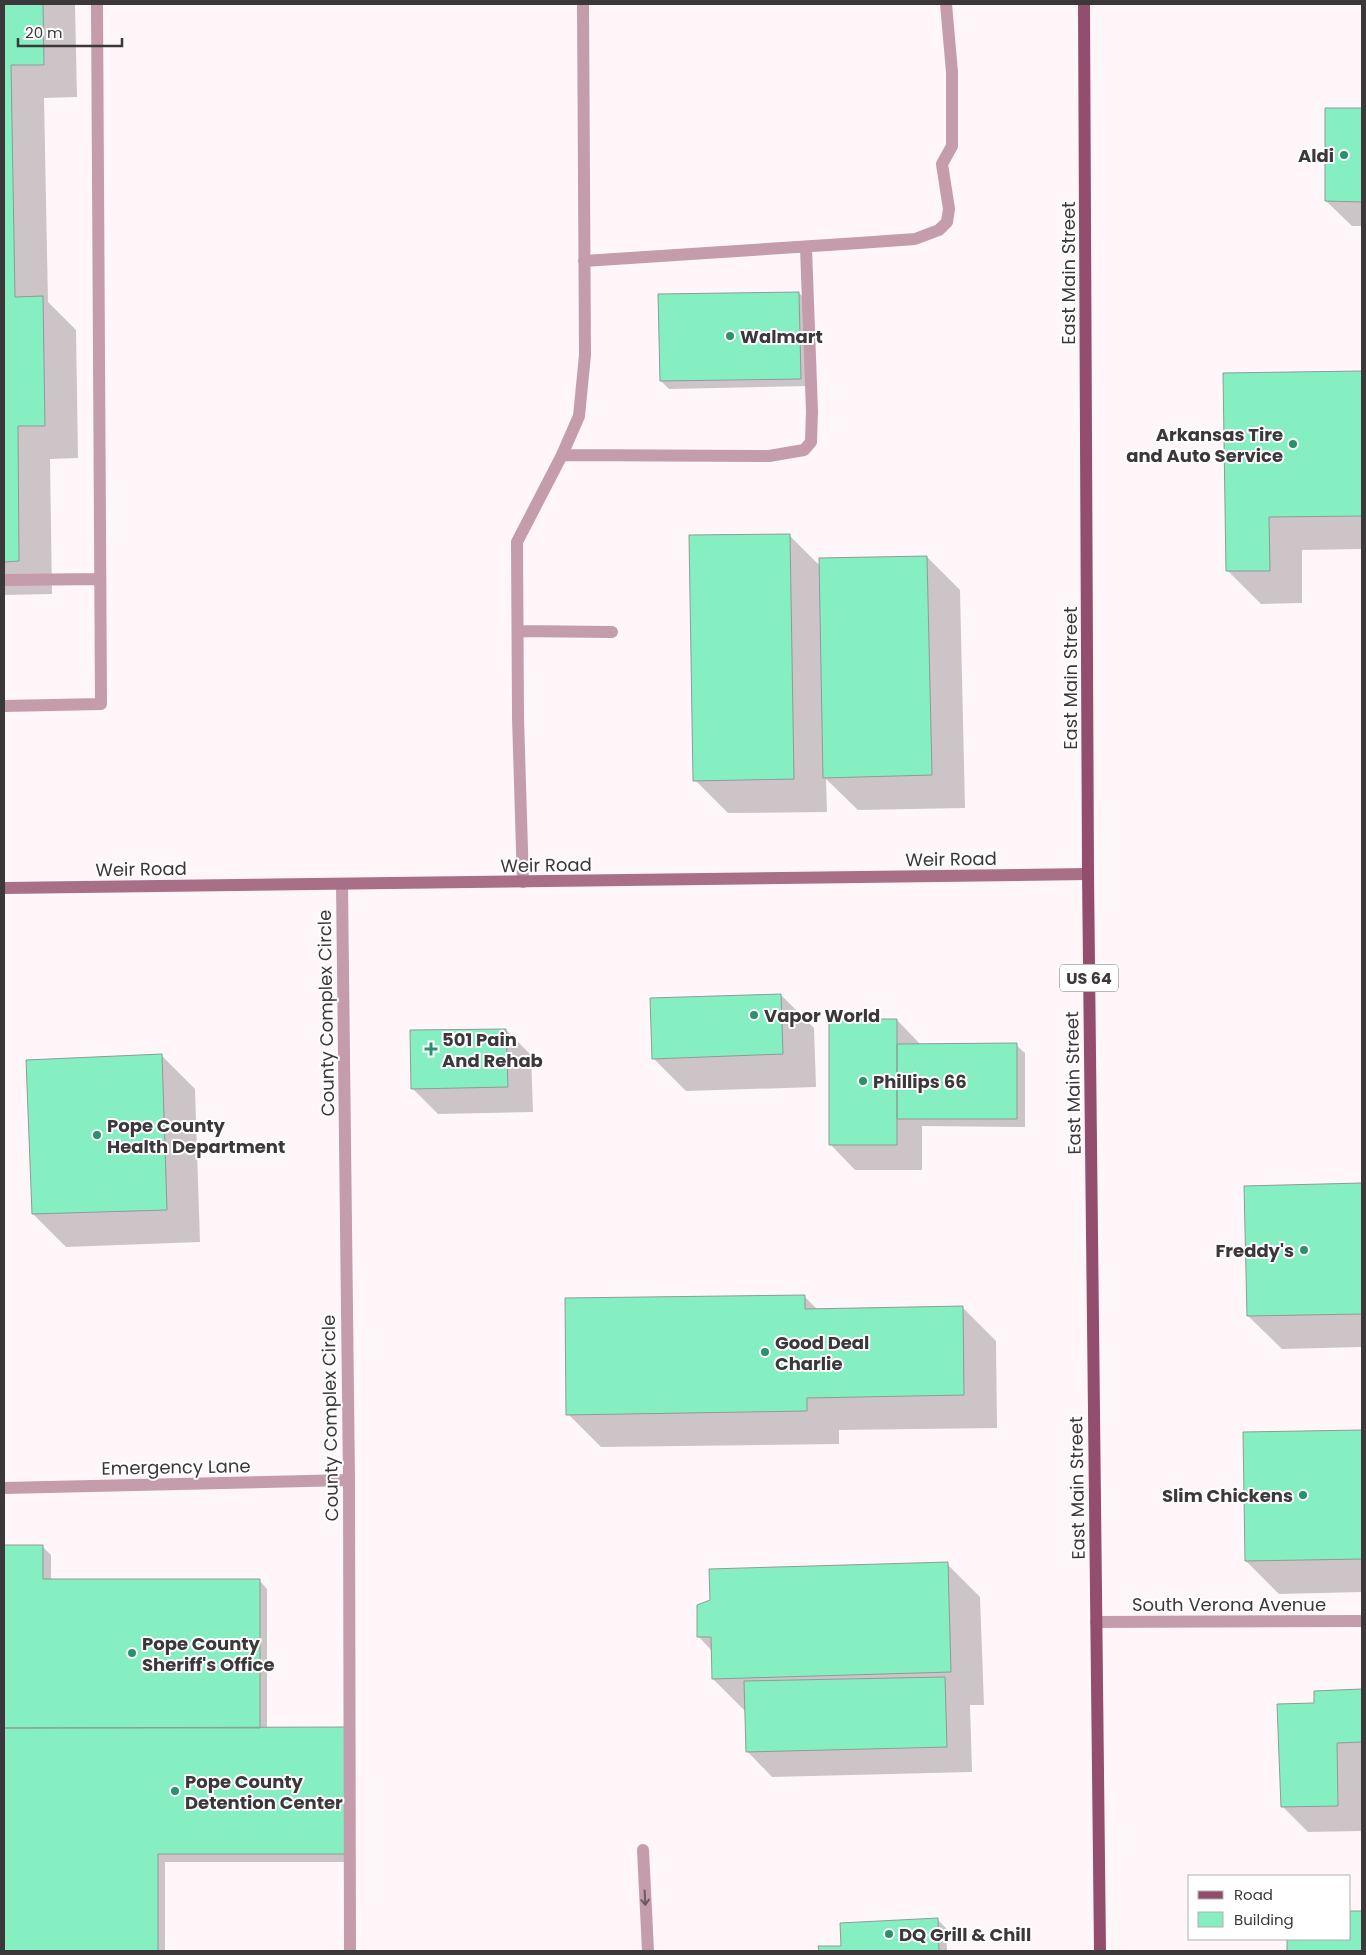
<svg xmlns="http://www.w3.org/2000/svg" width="1366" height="1955" font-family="Poppins,sans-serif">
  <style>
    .shadow { fill: #0003 }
    .building { fill: #85efc2; stroke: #8f9b95 }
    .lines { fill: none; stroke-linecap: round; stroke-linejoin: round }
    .lane { stroke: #c59cac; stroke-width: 12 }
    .street { stroke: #c59cac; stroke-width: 12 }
    .secondary { stroke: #a96f87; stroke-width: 12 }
    .primary { stroke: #944e6d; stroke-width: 12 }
    .oneway { stroke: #6c5a61 }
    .poi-dot { fill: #2c906c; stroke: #fff; stroke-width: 2 }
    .labels { text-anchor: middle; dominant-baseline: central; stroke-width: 4; stroke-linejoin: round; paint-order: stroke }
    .shield { fill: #fff; stroke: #767374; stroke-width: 1 }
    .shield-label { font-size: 16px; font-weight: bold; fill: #3c3738 }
    .poi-label { font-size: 18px; font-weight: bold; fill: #3c3738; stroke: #fff; text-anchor: start }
    .street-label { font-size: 18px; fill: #3c3738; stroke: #fff }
  </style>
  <rect width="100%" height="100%" fill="#fff6f9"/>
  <!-- shadow -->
  <path class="shadow" d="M 4,4 L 75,4 L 77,97 L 44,98 L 48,302 L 76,330 L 78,458 L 50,459 L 52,594 L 4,595 Z
    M 1326,109 L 1362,109 L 1362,226 L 1352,226 L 1326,201 Z
    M 799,293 L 807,301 L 808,386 L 669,389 L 661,381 Z
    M 1362,372 L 1362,549 L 1302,550 L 1302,603 L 1261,604 L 1228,571 L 1225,374 Z
    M 789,535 L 820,566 L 927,557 L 960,590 L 965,808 L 858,810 L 826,779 L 827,812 L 728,813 L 695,780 Z
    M 781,995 L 814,1028 L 816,1087 L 686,1091 L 653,1058 Z
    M 897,1020 L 921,1045 L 1016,1045 L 1025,1053 L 1025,1127 L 922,1126 L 922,1170 L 855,1170 L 830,1144 Z
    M 506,1030 L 531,1055 L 533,1112 L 438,1114 L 412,1088 Z
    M 162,1056 L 195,1089 L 200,1242 L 66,1247 L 33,1214 Z
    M 1362,1185 L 1362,1347 L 1282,1349 L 1248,1316 L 1245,1187 Z
    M 804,1296 L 818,1310 L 963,1308 L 996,1341 L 997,1428 L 839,1430 L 839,1444 L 601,1447 L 568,1414 Z
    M 1362,1431 L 1362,1592 L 1279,1594 L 1246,1561 L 1244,1433 Z
    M 4,1546 L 42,1546 L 51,1555 L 51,1580 L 259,1580 L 267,1589 L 267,1729 L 355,1862 L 165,1862 L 165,1951 L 4,1951 Z
    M 947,1564 L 980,1597 L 984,1705 L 970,1705 L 972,1772 L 772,1777 L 747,1751 L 746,1712 L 713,1679 L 712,1651 L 699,1637 L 711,1600 Z
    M 1362,1690 L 1362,1831 L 1308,1832 L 1282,1806 L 1316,1704 L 1315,1692 Z
    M 1350,1912 L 1362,1912 L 1362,1951 L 1288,1951 L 1288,1939 L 1350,1939 Z
    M 937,1919 L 946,1928 L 947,1951 L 820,1951 L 820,1948 L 842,1947 Z"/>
  <!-- building -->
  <path class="building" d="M 4,4 L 43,4 L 44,65 L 11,65 L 15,297 L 43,296 L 45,426 L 18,426 L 19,561 L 4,562 Z
    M 1325,108 L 1362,108 L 1362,202 L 1325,201 Z
    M 799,292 L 801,379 L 660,381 L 658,294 Z
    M 1362,371 L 1362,516 L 1269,517 L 1270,571 L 1226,571 L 1223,373 Z
    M 790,534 L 794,779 L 693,781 L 689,535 Z
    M 927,556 L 932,775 L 823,778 L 819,558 Z
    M 781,994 L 783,1054 L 652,1059 L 650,998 Z
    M 829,1019 L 897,1019 L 897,1145 L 829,1145 Z
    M 506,1029 L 508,1087 L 411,1089 L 410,1030 Z
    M 1017,1043 L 1017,1119 L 897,1119 L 897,1044 Z
    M 162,1054 L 167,1210 L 32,1214 L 26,1060 Z
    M 1362,1183 L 1362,1314 L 1247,1316 L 1244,1186 Z
    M 805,1295 L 805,1309 L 963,1306 L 964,1395 L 807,1398 L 807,1411 L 566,1415 L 565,1298 Z
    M 1362,1430 L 1362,1559 L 1245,1561 L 1243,1432 Z
    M 4,1545 L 43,1545 L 43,1579 L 260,1579 L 260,1728 L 4,1728 Z
    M 948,1562 L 951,1672 L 712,1679 L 711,1637 L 697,1637 L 697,1605 L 710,1600 L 709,1569 Z
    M 945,1677 L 947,1747 L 746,1752 L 744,1681 Z
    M 1362,1689 L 1362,1742 L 1337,1743 L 1338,1806 L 1281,1807 L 1277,1704 L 1314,1703 L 1314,1691 Z
    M 347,1727 L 347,1854 L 158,1854 L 158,1951 L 4,1951 L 4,1728 Z
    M 1350,1911 L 1362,1911 L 1362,1951 L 1287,1951 L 1287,1939 L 1350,1939 Z
    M 938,1918 L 939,1951 L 819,1951 L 818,1946 L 841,1946 L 840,1923 Z"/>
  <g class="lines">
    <!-- lane -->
    <path class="lane" d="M 584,261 L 859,243 L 915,239 L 939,230 L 947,222 L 949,209 L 942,164 L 952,146 L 952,72 L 946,4
      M 562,455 L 769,456 L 804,450 L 811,442 L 812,411 L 806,248
      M 4,580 L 99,579
      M 518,631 L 612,632
      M 4,706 L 101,704 L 97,4
      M 523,882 L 518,718 L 517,542 L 562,455 L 579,416 L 585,355 L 583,4"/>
    <!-- street -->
    <path class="street" d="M 342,885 L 349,1480 L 350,1951
      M 4,1488 L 349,1480
      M 1096,1622 L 1362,1621
      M 643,1850 L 648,1951"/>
    <!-- secondary -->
    <path class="secondary" d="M 4,888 L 1088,874"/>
    <!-- primary -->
    <path class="primary" d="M 1084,4 L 1088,874 L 1100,1951"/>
  </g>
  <!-- one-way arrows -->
  <defs><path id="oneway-shaft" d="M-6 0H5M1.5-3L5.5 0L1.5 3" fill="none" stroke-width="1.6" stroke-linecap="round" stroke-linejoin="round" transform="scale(1.25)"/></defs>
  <use class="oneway" href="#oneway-shaft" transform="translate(645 1898) rotate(87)"/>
  <!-- markers -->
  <g class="poi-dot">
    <circle cx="1344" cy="155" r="5"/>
    <circle cx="730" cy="336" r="5"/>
    <circle cx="1293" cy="444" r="5"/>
    <circle cx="754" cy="1015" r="5"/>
    <path d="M428.5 1041.5h5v5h5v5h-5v5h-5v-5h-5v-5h5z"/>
    <circle cx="863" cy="1081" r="5"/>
    <circle cx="97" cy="1135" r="5"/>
    <circle cx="1304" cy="1250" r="5"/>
    <circle cx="765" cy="1352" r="5"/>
    <circle cx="1303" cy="1495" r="5"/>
    <circle cx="132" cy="1653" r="5"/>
    <circle cx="175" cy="1791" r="5"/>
    <circle cx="889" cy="1934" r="5"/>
  </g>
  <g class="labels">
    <!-- shield labels -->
    <rect class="shield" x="1060" y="964.5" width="58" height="27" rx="4"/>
    <g class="shield-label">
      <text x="1089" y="978">US 64</text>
    </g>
    <!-- poi labels -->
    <g class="poi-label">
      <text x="1334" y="155" text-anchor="end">Aldi</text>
      <text x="740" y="336">Walmart</text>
      <text x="1283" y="434" text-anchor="end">Arkansas Tire<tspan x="1283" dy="21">and Auto Service</tspan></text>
      <text x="764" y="1015">Vapor World</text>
      <text x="442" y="1039">501 Pain<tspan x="442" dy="21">And Rehab</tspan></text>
      <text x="873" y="1081">Phillips 66</text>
      <text x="107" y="1125">Pope County<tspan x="107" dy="21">Health Department</tspan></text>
      <text x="1294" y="1250" text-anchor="end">Freddy's</text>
      <text x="775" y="1342">Good Deal<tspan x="775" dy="21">Charlie</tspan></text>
      <text x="1293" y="1495" text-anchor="end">Slim Chickens</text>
      <text x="142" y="1643">Pope County<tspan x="142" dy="21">Sheriff's Office</tspan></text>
      <text x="185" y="1781">Pope County<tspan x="185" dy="21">Detention Center</tspan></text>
      <text x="899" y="1934">DQ Grill &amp; Chill</text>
    </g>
    <!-- street labels -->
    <g class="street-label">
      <text transform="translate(1068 273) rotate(-90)">East Main Street</text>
      <text transform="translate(1070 678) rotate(-90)">East Main Street</text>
      <text transform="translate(951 859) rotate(-1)">Weir Road</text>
      <text transform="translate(546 865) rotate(-1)">Weir Road</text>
      <text transform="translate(141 869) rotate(-1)">Weir Road</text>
      <text transform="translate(326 1013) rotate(-91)">County Complex Circle</text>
      <text transform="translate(1073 1083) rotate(-91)">East Main Street</text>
      <text transform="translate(330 1418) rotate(-91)">County Complex Circle</text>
      <text transform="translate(176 1467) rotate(-1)">Emergency Lane</text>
      <text transform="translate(1077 1488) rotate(-91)">East Main Street</text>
      <text x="1229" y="1604">South Verona Avenue</text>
    </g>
  </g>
  <!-- border -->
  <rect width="1366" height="1955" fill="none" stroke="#3c3738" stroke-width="10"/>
  <!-- legend -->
  <rect x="1188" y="1875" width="162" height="65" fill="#ffffff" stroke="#b1afaf"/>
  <rect x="1198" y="1891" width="25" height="8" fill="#944e6d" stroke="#b1afaf"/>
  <text x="1234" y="1900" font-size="15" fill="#3c3738">Road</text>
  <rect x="1198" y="1912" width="25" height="15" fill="#85efc2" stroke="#b1afaf"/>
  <text x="1234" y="1925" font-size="15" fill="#3c3738">Building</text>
  <!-- scale -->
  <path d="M18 38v8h104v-8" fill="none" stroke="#3c3738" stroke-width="2.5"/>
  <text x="25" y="38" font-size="15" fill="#3c3738" stroke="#ffffff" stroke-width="4" paint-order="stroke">20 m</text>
</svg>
